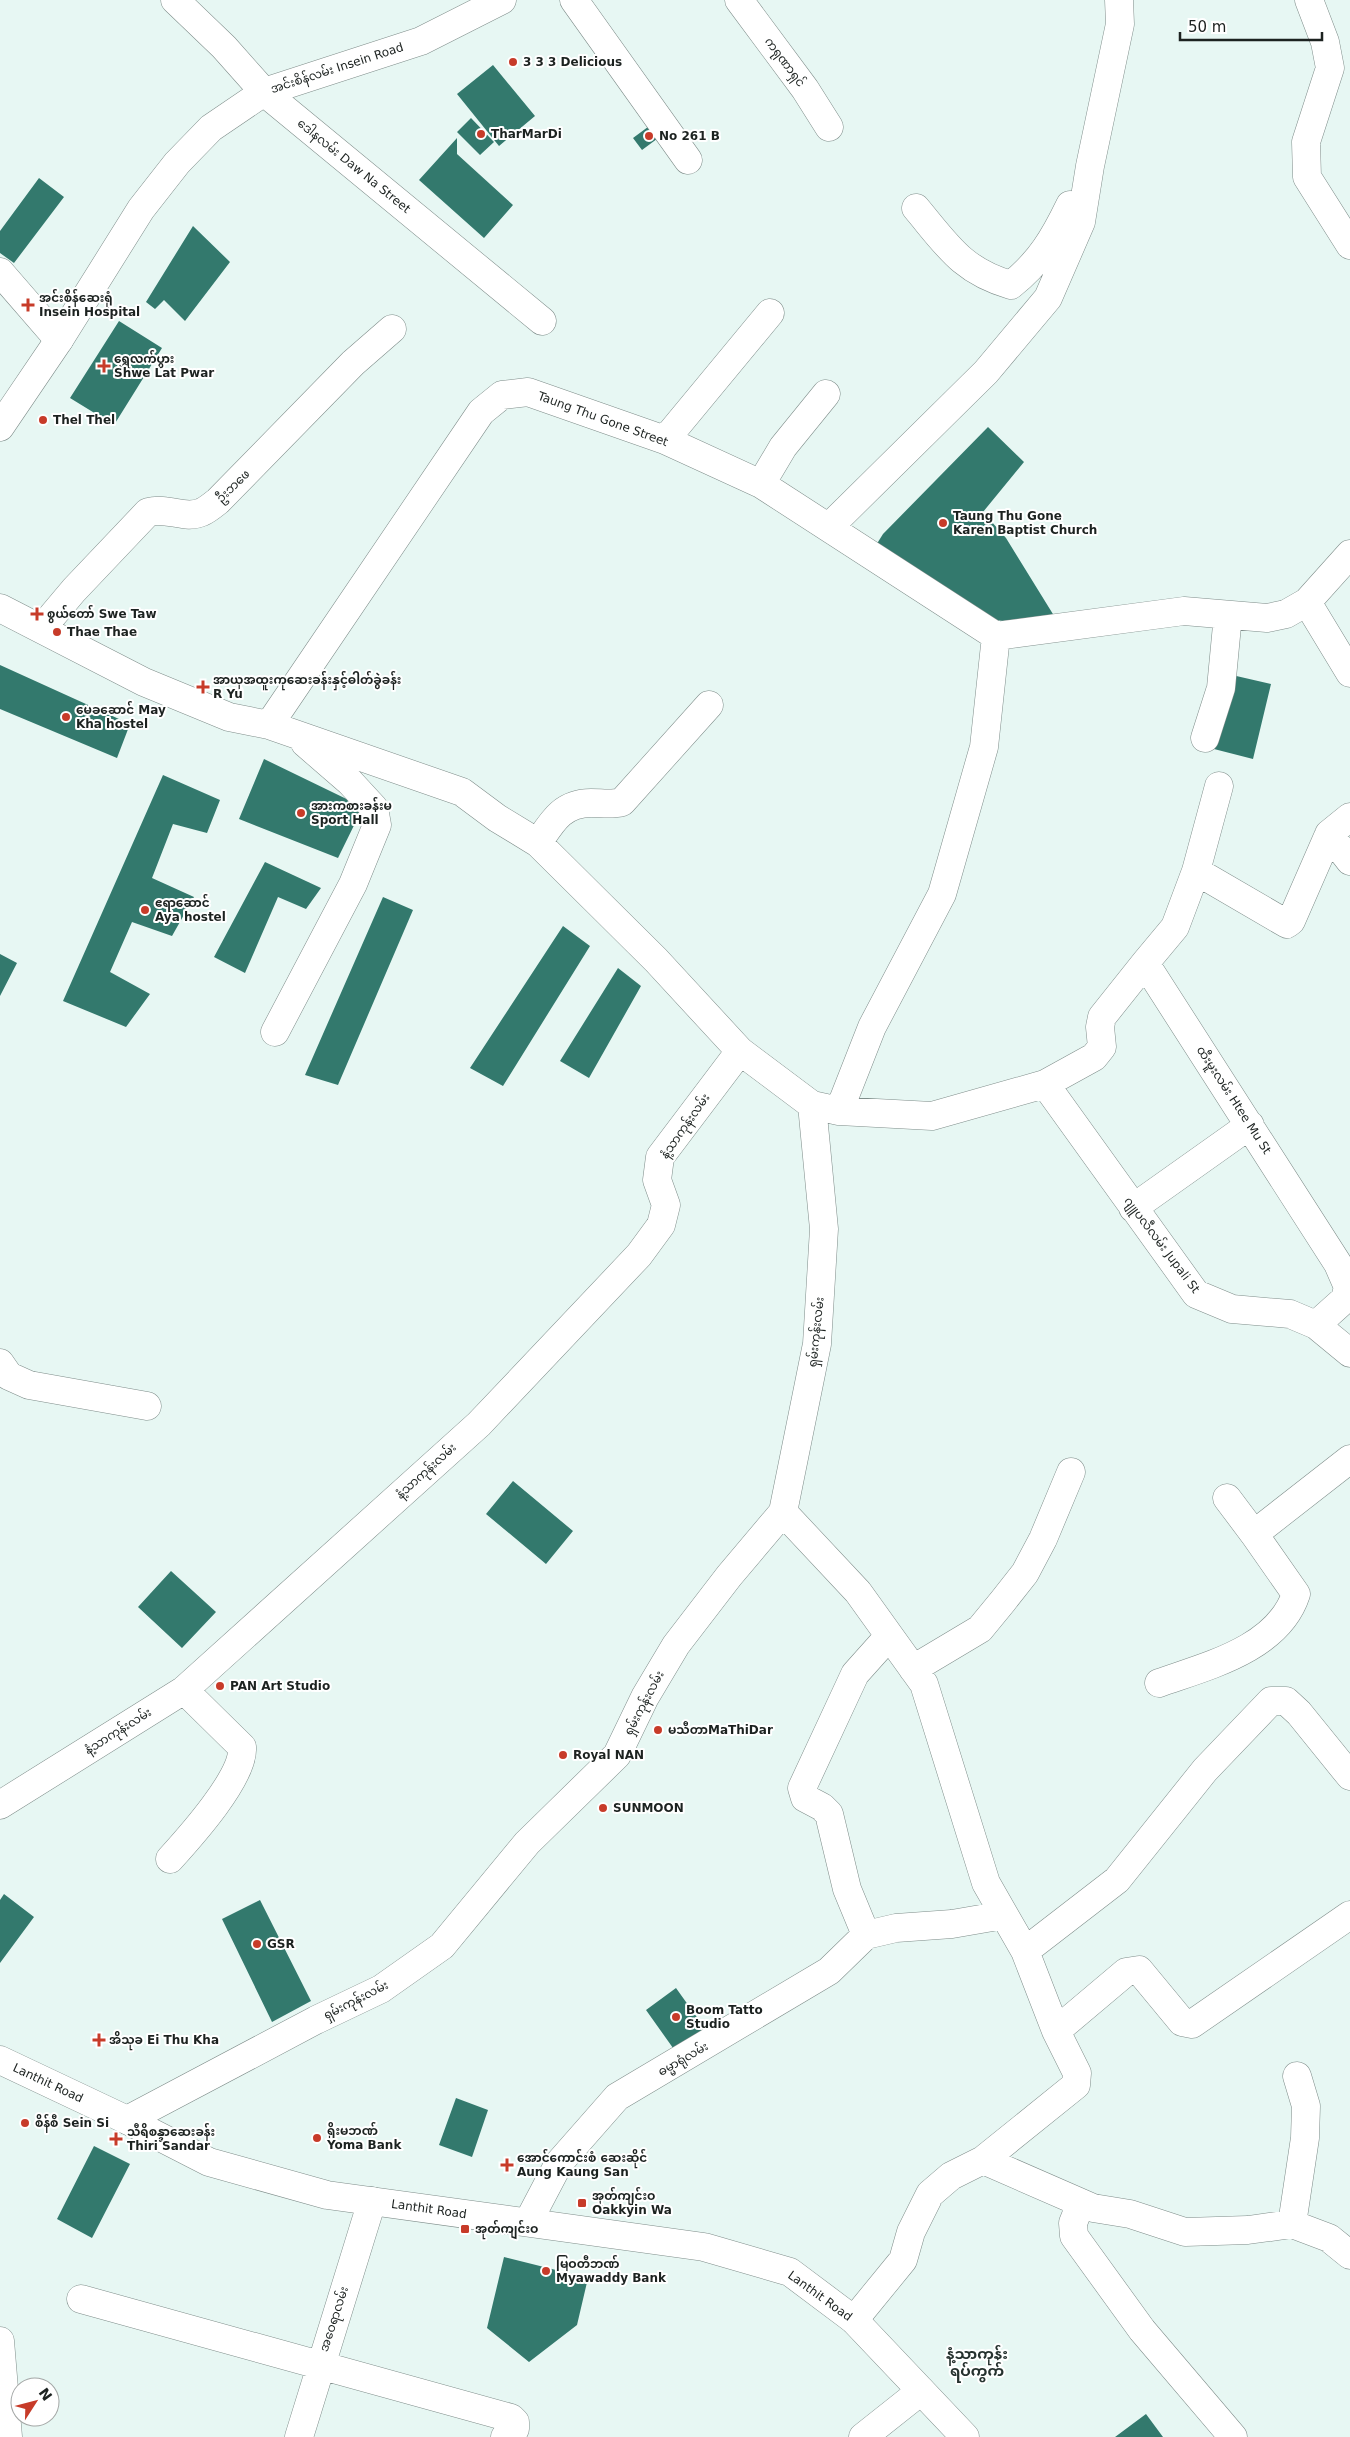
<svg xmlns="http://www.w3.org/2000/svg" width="1350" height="2437" font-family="'DejaVu Sans','Noto Sans Myanmar',sans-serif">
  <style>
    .building { fill: #33796d }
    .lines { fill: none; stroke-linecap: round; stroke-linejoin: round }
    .minor-casing { stroke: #7f8d8a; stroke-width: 29 }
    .major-casing { stroke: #7f8d8a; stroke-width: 29 }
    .minor { stroke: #fff; stroke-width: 28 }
    .major { stroke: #fff; stroke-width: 28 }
    .poi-dot { fill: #c73b29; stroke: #fff; stroke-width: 2 }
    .labels { text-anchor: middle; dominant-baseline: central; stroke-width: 4; stroke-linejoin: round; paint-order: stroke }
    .poi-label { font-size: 12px; font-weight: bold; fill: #1c2220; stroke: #fff; text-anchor: start }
    .street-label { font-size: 12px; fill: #1c2220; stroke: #fff }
    .quarter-label { font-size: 15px; font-weight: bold; fill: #26322f; stroke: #fff }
  </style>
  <rect width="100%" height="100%" fill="#e7f7f3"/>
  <!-- building -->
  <path class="building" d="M 493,65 L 535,116 L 499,146 L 457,94 Z
    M 471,118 L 494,142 L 480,155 L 457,132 Z
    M 656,121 L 665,133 L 642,150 L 633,138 Z
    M 457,138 L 457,154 L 513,205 L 484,238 L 419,180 Z
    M 39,178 L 64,197 L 14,263 L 0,253 L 0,231 Z
    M 193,226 L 230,262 L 185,321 L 164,300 L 155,309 L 146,302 Z
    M 119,321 L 162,348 L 114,425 L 70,398 Z
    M 988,427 L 1024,462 L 983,512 L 1006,538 L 1056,619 L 1003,621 L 974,617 L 873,550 L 883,534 Z
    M 0,665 L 130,724 L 117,758 L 0,709 Z
    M 1232,675 L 1271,684 L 1253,759 L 1214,749 Z
    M 264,759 L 363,807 L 338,858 L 239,819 Z
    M 163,775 L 220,800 L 207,833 L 173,824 L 152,878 L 194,897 L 172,936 L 132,922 L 110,972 L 150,994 L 126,1027 L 63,1001 Z
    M 265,862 L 321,888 L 306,909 L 278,897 L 245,973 L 214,957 Z
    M 383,897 L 413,910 L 338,1085 L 305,1075 Z
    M 563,926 L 590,946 L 503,1086 L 470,1068 Z
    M 0,954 L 17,963 L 0,996 Z
    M 618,968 L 641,986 L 589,1078 L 560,1061 Z
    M 513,1481 L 573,1531 L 546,1564 L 486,1514 Z
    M 171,1571 L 216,1612 L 182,1648 L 138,1607 Z
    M 4,1894 L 34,1917 L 0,1963 L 0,1900 Z
    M 260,1900 L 311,2001 L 272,2022 L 222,1919 Z
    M 676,1988 L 701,2023 L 701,2047 L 673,2048 L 646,2010 Z
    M 456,2098 L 488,2110 L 472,2157 L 439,2145 Z
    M 94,2146 L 130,2164 L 92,2238 L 57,2219 Z
    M 504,2257 L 588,2278 L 577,2325 L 529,2362 L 487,2328 Z
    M 1146,2414 L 1163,2437 L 1115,2437 Z"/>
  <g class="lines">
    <defs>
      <path id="minor" d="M 175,0 L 224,47 L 264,92 L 542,321
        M 574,0 L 688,160
        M 739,0 L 805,89 L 829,127
        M 1309,0 L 1325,42 L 1330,68 L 1306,142 L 1307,177 L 1350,245
        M 916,208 C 947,245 962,271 1011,285 C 1040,262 1054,238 1070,205
        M 0,272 L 59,340
        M 665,440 L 770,313
        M 761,484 L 783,447 L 826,394
        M 829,527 L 986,372 L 1048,298 L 1081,222 L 1090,166 L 1120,24 L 1119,0
        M 1307,602 L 1350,673
        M 0,608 L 144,682 L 229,717 L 269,725 L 462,792 L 497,818 L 538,843 L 656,960 L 740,1051 L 812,1105 L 839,1111 L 932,1116 L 1045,1084 L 1094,1057 L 1102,1047 L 1100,1027 L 1102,1017 L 1145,963
        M 42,628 L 74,590 L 148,512 C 169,507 185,520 202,512 C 207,510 213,505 218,501 L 353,363 L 392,329
        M 996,636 L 1184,611 L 1267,618 L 1286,614 L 1307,602 L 1350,554
        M 269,725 L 481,412 L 502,395 L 528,392 L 665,440 L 761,484 L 996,636
        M 1205,738 L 1221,688 L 1228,615
        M 1219,786 L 1196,871 L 1175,927 L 1145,963 L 1338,1264 L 1348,1287 L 1345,1299 L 1316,1325
        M 1329,834 L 1350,861
        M 538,843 C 552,822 562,803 591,803 C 602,803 612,805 622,802 L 709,705
        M 1196,871 L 1287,924 L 1291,921 L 1329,834 L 1350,817
        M 275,1032 L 353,884 L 377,825 L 374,808 L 350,782 L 305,743
        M 1045,1084 L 1196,1294 L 1232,1309 L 1290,1314 L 1316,1325 L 1350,1353
        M 839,1111 L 872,1027 L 942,894 L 984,747 L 996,636
        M 1133,1208 L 1250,1125
        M 0,1363 L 9,1376 L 29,1385 L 147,1406
        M 1227,1498 L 1254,1534
        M 783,1512 L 858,1592 L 924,1684 L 986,1883 L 1025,1951 L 1056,2031 L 1077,2073 L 1076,2085 L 983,2160 L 951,2176 L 930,2194 L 911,2232 L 903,2260 L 854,2320
        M 913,1669 L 980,1629 L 1003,1601 L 1025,1573 L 1043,1539 L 1071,1472
        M 1159,1683 C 1207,1666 1278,1649 1296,1594 L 1254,1534 L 1350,1459
        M 0,1805 L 184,1690 L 479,1424 L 639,1255 L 661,1225 L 666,1205 L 657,1180 L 660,1157 L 740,1051
        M 170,1859 C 190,1837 245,1776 242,1747 L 184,1690
        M 866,1935 L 896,1928 L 952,1924 L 1004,1915
        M 1025,1951 L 1117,1880 L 1205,1770 L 1271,1701 L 1286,1701 L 1299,1713 L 1350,1776
        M 1056,2031 L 1126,1972 L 1139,1970 L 1182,2022 L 1192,2024 L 1350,1915
        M 127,2120 L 316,2020 L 381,1989 L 442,1946 L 527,1843 L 617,1755 L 645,1697 L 676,1645 L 729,1576 L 783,1512 L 817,1344 L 824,1229 L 812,1105
        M 983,2160 L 1093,2208 L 1130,2214 L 1185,2232 L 1248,2230 L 1292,2224 L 1329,2238 L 1350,2255
        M 1081,2203 L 1073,2223 L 1074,2236 L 1142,2330 L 1233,2437
        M 528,2222 L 559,2163 L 617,2097 L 829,1971 L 866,1935 L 847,1889 L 829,1814 L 822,1807 L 805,1798 L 802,1788 L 855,1674 L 889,1636
        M 1292,2224 L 1305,2138 L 1306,2106 L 1297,2076
        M 81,2299 L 511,2418 L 515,2422 L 515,2429 L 505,2437
        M 0,2341 L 8,2437
        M 299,2437 L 372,2201
        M 863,2437 L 921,2391"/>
      <path id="major" d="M 0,427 L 59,340 L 141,209 L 177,163 L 211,128 L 264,92 L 421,41 L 502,0
        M 0,2060 L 127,2120 L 209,2162 L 327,2195 L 704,2247 L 790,2272 L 854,2320 L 965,2437"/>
    </defs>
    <!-- minor casing -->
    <use href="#minor" class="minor-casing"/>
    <!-- major casing -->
    <use href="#major" class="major-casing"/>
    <!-- minor -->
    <use href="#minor" class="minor"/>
    <!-- major -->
    <use href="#major" class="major"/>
  </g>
  <!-- markers -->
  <g class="poi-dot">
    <circle cx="513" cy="62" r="5"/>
    <circle cx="481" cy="134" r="5"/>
    <circle cx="649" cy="136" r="5"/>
    <path d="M25.5 297.5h5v5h5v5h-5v5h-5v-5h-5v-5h5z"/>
    <path d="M101.5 358.5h5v5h5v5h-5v5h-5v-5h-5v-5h5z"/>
    <circle cx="43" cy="420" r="5"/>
    <circle cx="943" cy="523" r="5"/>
    <path d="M34.5 606.5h5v5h5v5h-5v5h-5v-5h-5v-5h5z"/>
    <circle cx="57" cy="632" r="5"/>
    <path d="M200.5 679.5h5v5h5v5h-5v5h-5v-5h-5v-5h5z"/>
    <circle cx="66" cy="717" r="5"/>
    <circle cx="301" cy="813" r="5"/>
    <circle cx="145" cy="910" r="5"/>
    <circle cx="220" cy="1686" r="5"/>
    <circle cx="658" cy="1730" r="5"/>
    <circle cx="563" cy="1755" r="5"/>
    <circle cx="603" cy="1808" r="5"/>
    <circle cx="257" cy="1944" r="5"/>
    <circle cx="676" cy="2017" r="5"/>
    <path d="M96.5 2032.5h5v5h5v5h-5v5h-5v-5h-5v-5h5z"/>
    <circle cx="25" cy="2123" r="5"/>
    <circle cx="317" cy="2138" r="5"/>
    <path d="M113.5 2131.5h5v5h5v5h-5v5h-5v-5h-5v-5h5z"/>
    <path d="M504.5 2157.5h5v5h5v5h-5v5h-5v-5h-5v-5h5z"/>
    <rect x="577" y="2198" width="10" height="10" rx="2.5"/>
    <rect x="460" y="2224" width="10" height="10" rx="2.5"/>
    <circle cx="546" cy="2271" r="5"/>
  </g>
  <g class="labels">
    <!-- poi labels -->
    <g class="poi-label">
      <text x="523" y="62">3 3 3 Delicious</text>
      <text x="491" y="134">TharMarDi</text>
      <text x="659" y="136">No 261 B</text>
      <text x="39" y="298">အင်းစိန်ဆေးရုံ<tspan x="39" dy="14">Insein Hospital</tspan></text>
      <text x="114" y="359">ရွှေလက်ပွား<tspan x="114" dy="14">Shwe Lat Pwar</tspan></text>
      <text x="53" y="420">Thel Thel</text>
      <text x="953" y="516">Taung Thu Gone<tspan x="953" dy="14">Karen Baptist Church</tspan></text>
      <text x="47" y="614">စွယ်တော် Swe Taw</text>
      <text x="67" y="632">Thae Thae</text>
      <text x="213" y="680">အာယုအထူးကုဆေးခန်းနှင့်ဓါတ်ခွဲခန်း<tspan x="213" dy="14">R Yu</tspan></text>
      <text x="76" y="710">မေခဆောင် May<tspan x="76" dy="14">Kha hostel</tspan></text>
      <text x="311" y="806">အားကစားခန်းမ<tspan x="311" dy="14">Sport Hall</tspan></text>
      <text x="155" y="903">ဧရာဆောင်<tspan x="155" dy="14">Aya hostel</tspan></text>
      <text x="230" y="1686">PAN Art Studio</text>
      <text x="668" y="1730">မသီတာMaThiDar</text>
      <text x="573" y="1755">Royal NAN</text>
      <text x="613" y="1808">SUNMOON</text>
      <text x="267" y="1944">GSR</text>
      <text x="686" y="2010">Boom Tatto<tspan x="686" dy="14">Studio</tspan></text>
      <text x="109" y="2040">အိသုခ Ei Thu Kha</text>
      <text x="35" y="2123">စိန်စီ Sein Si</text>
      <text x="327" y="2131">ရိုးမဘဏ်<tspan x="327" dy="14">Yoma Bank</tspan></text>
      <text x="127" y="2132">သီရိစန္ဒာဆေးခန်း<tspan x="127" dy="14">Thiri Sandar</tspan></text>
      <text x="517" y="2158">အောင်ကောင်းစံ ဆေးဆိုင်<tspan x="517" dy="14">Aung Kaung San</tspan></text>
      <text x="592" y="2196">အုတ်ကျင်းဝ<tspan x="592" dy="14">Oakkyin Wa</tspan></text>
      <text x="475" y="2229">အုတ်ကျင်းဝ</text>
      <text x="556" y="2264">မြဝတီဘဏ်<tspan x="556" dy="14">Myawaddy Bank</tspan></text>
    </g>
    <!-- street labels -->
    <g class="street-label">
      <text transform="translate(785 62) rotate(53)">ကရုဏာရှင်</text>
      <text transform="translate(337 68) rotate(-18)">အင်းစိန်လမ်း Insein Road</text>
      <text transform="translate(354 166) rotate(39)">ဒေါနလမ်း Daw Na Street</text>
      <text transform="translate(603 419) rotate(20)">Taung Thu Gone Street</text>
      <text transform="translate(233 486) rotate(-44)">ဦးဘဖေ</text>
      <text transform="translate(1234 1100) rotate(57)">ထီးမူးလမ်း Htee Mu St</text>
      <text transform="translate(685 1126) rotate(-55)">နံ့သာကုန်းလမ်း</text>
      <text transform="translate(1162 1245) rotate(53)">ဂျူပလီလမ်း Jupali St</text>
      <text transform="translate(816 1332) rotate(-84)">ရှမ်းကုန်းလမ်း</text>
      <text transform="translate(426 1471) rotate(-42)">နံ့သာကုန်းလမ်း</text>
      <text transform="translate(644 1703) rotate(-62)">ရှမ်းကုန်းလမ်း</text>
      <text transform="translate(118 1731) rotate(-32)">နံ့သာကုန်းလမ်း</text>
      <text transform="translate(356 2000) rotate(-27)">ရှမ်းကုန်းလမ်း</text>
      <text transform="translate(683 2059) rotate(-30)">ဓမ္မာရုံလမ်း</text>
      <text transform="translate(48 2083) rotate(25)">Lanthit Road</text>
      <text transform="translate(429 2209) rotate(8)">Lanthit Road</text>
      <text transform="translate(820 2296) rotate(36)">Lanthit Road</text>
      <text transform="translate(334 2319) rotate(-72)">အဝေရာလမ်း</text>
    </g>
    <!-- quarter labels -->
    <g class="quarter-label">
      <text x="977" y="2354">နံ့သာကုန်း<tspan x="977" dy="17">ရပ်ကွက်</tspan></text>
    </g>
  </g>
  <!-- north arrow -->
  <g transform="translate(35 2402) rotate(54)"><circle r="24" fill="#ffffff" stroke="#a4a7a6"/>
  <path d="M0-4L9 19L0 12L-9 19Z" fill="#c73b29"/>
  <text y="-8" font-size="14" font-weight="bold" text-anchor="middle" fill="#1c2220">N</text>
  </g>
  <!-- scale -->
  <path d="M1180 32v8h142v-8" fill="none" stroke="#1c2220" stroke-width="2.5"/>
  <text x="1188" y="32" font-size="15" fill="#1c2220" stroke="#ffffff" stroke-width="4" paint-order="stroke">50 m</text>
</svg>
